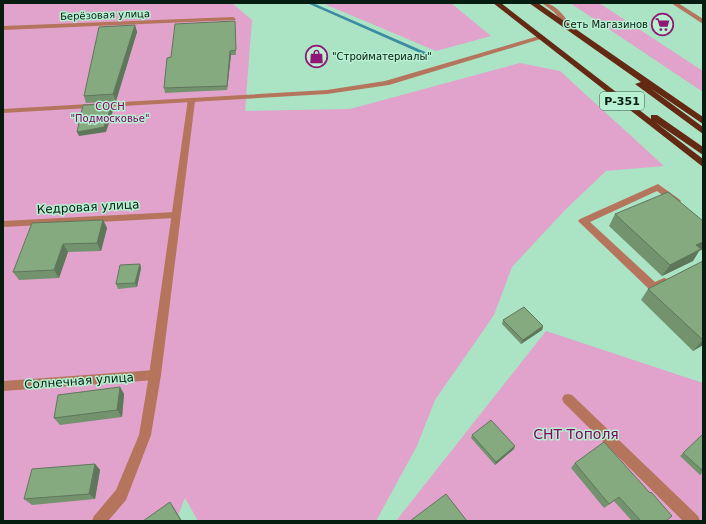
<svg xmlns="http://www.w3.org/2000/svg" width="706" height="524" font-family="'DejaVu Sans',sans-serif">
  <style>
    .green { fill: #e1a3cb }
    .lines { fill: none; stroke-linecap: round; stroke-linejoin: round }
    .stream { fill: #3c8ba3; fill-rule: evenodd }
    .service { fill: #b5745c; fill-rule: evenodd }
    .minor { fill: #b5745c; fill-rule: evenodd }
    .tertiary { fill: #b5745c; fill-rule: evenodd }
    .trunk { fill: #642912; fill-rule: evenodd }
    .wall { fill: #73926e }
    .shaded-wall { fill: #5e775a }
    .building { fill: #86aa80; stroke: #5e775a }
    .labels { text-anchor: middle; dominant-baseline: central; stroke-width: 3; stroke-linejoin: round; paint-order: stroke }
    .far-street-label { font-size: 10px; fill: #061c11; stroke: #b8f1d2 }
    .far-poi-label { font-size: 10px; fill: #061c11; stroke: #b8f1d2; text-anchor: end }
    .far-park-label { font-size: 10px; fill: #800664; stroke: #b8f1d2 }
    .shield { fill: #b8f1d2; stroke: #3b5c4b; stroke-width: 1 }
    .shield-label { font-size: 11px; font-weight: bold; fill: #061c11 }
    .street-label { font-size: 12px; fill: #061c11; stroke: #b8f1d2 }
    .near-park-label { font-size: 14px; fill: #800664; stroke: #b8f1d2 }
  </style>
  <rect width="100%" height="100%" fill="#abe3c5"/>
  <!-- green -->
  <path class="green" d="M 3,3 L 232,3 L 252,20 L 245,111 L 350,109 L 520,63 L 560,71 L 664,166 L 606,171 L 565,210 L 512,267 L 494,315 L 435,400 L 417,446 L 376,521 L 198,521 L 185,498 L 176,521 L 3,521 Z
    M 322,3 L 451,3 L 491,36 L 436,51 Z
    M 570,3 L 599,3 L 703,71 L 703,92 Z
    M 546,331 L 703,383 L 703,521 L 396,521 Z"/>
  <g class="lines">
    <!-- stream -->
    <path class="stream" d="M 307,3 L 313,3 L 432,55 L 427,56 Z"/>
    <!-- service -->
    <path class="service" d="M 671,3 L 678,3 L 703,19 L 703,24 Z
      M 188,99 L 194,99 L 195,101 L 161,375 L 151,435 L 126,500 L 108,521 L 92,521 L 94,516 L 116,490 L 139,435 L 149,375 Z
      M 658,184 L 679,199 L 681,201 L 679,203 L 673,203 L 657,191 L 590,222 L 655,282 L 664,278 L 668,279 L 669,282 L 668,285 L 654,291 L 650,290 L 578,221 L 580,219 Z"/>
    <!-- minor -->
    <path class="minor" d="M 233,17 L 236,19 L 235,20 L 3,30 L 3,26 Z
      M 542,35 L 545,37 L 544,38 L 389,85 L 327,94 L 3,113 L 3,109 L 327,90 L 385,81 Z
      M 175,212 L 180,215 L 175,218 L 3,227 L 3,221 Z
      M 155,370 L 159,371 L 161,375 L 159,379 L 155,380 L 3,391 L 3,381 Z
      M 568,394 L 572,395 L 698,516 L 700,521 L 683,521 L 564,403 L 562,399 L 564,395 Z"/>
    <!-- tertiary -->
    <path class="tertiary" d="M 542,3 C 556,3 564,16 572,27 L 572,29 L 568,29 L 554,12 Z"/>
    <!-- trunk -->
    <path class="trunk" d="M 493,3 L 501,3 L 651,119 L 651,115 L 657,115 L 703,147 L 703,155 L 655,122 L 703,159 L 703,167 Z
      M 529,3 L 538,3 L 703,117 L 703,124 L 650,88 L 703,127 L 703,134 L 635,84 L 641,82 Z"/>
  </g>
  <!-- wall -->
  <path class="wall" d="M 135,25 L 137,32 L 116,101 L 86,103 L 84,96 Z
    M 235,25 L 236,55 L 231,55 L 227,90 L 165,93 L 164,88 L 171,57 Z
    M 615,214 L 703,221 L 703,249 L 699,251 L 693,261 L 662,276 L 609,226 Z
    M 103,220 L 107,228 L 101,251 L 68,252 L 59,278 L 19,280 L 13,272 Z
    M 703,261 L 703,345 L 693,351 L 641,300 L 648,289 Z
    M 140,264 L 141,268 L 137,287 L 118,289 L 116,284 Z
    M 503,320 L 543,326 L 542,330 L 521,344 L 502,324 Z
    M 120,387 L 124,394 L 122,417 L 60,425 L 54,418 Z
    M 703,434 L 703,472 L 700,475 L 680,456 Z
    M 472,435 L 514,449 L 495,465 L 471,438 Z
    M 575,463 L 666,521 L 632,521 L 614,501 L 604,508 L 571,468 Z
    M 95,464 L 100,470 L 95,499 L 32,505 L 24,499 Z"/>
  <!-- shaded-wall -->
  <path class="shaded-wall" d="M 135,25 L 137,32 L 116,101 L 113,94 Z
    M 230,51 L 231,55 L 227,90 L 227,86 Z
    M 112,104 L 114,108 L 106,132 L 79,136 L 77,132 Z
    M 103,220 L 107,228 L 101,251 L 97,243 Z
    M 703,242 L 703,249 L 699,251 L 693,261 L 662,276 L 670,265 L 696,245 Z
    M 63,244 L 68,252 L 59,278 L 54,270 Z
    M 140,264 L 141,268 L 137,287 L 135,283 Z
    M 543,326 L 542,330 L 521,344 L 523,340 Z
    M 703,340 L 703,345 L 693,351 Z
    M 120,387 L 124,394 L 122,417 L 117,410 Z
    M 515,446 L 514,449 L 495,465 L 496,462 Z
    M 95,464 L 100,470 L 95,499 L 89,494 Z
    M 170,502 L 174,508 L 182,521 L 181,521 Z"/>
  <!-- building -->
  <path class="building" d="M 235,21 L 236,50 L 230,51 L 227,86 L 164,88 L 167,58 L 171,57 L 175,24 Z
    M 135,25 L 113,94 L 84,96 L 99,27 Z
    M 112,104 L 104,127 L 77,132 L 83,105 Z
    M 668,192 L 703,221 L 703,242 L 696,245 L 701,249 L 670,265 L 615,214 Z
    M 103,220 L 97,243 L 63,244 L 54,270 L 13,272 L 32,223 Z
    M 703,261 L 703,340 L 648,289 Z
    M 140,264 L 135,283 L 116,284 L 120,265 Z
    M 524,307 L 543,326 L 523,340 L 503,320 Z
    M 120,387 L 117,410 L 54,418 L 58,395 Z
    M 491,420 L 515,446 L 496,462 L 472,435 Z
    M 703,434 L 703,471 L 683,453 Z
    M 604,442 L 650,493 L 651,492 L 672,516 L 666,521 L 641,521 L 619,497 L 609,504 L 575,463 Z
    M 95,464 L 89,494 L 24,499 L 32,469 Z
    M 446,494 L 467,521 L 410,521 Z
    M 170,502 L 181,521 L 143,521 Z"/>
  <!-- icons -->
  <defs>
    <symbol id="supermarket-ring" viewBox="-11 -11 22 22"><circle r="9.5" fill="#b8f1d2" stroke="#921673" stroke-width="1.5"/><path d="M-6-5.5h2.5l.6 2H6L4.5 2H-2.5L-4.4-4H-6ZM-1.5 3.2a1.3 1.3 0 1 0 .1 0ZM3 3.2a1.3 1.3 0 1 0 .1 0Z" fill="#921673"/></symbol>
    <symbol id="shop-ring" viewBox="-11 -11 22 22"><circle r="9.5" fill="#b8f1d2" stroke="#921673" stroke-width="1.5"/><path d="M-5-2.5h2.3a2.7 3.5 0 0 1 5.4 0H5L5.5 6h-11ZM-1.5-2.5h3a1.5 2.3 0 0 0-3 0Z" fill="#921673"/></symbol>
  </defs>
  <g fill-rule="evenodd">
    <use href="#supermarket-ring" x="650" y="12" width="25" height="25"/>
    <use href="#shop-ring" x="304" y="44" width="25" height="25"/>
  </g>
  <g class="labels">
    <!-- far-street labels -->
    <g class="far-street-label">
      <text transform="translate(105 15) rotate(-2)">Берёзовая улица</text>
    </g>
    <!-- far-poi labels -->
    <g class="far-poi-label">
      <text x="648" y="24">Сеть Магазинов</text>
      <text x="332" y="56" text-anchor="start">"Стройматериалы"</text>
    </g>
    <!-- far-park labels -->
    <g class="far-park-label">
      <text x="110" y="106">СОСН<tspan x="110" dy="12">"Подмосковье"</tspan></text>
    </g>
    <!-- shield labels -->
    <rect class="shield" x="600" y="92" width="44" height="18" rx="3"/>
    <g class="shield-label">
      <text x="622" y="101">Р-351</text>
    </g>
    <!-- street labels -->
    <g class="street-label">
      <text transform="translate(88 207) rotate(-3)">Кедровая улица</text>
      <text transform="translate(79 381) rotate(-4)">Солнечная улица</text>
    </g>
    <!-- near-park labels -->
    <g class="near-park-label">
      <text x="576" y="434">СНТ Тополя</text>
    </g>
  </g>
  <!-- border -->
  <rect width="706" height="524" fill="none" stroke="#061c11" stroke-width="8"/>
</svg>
